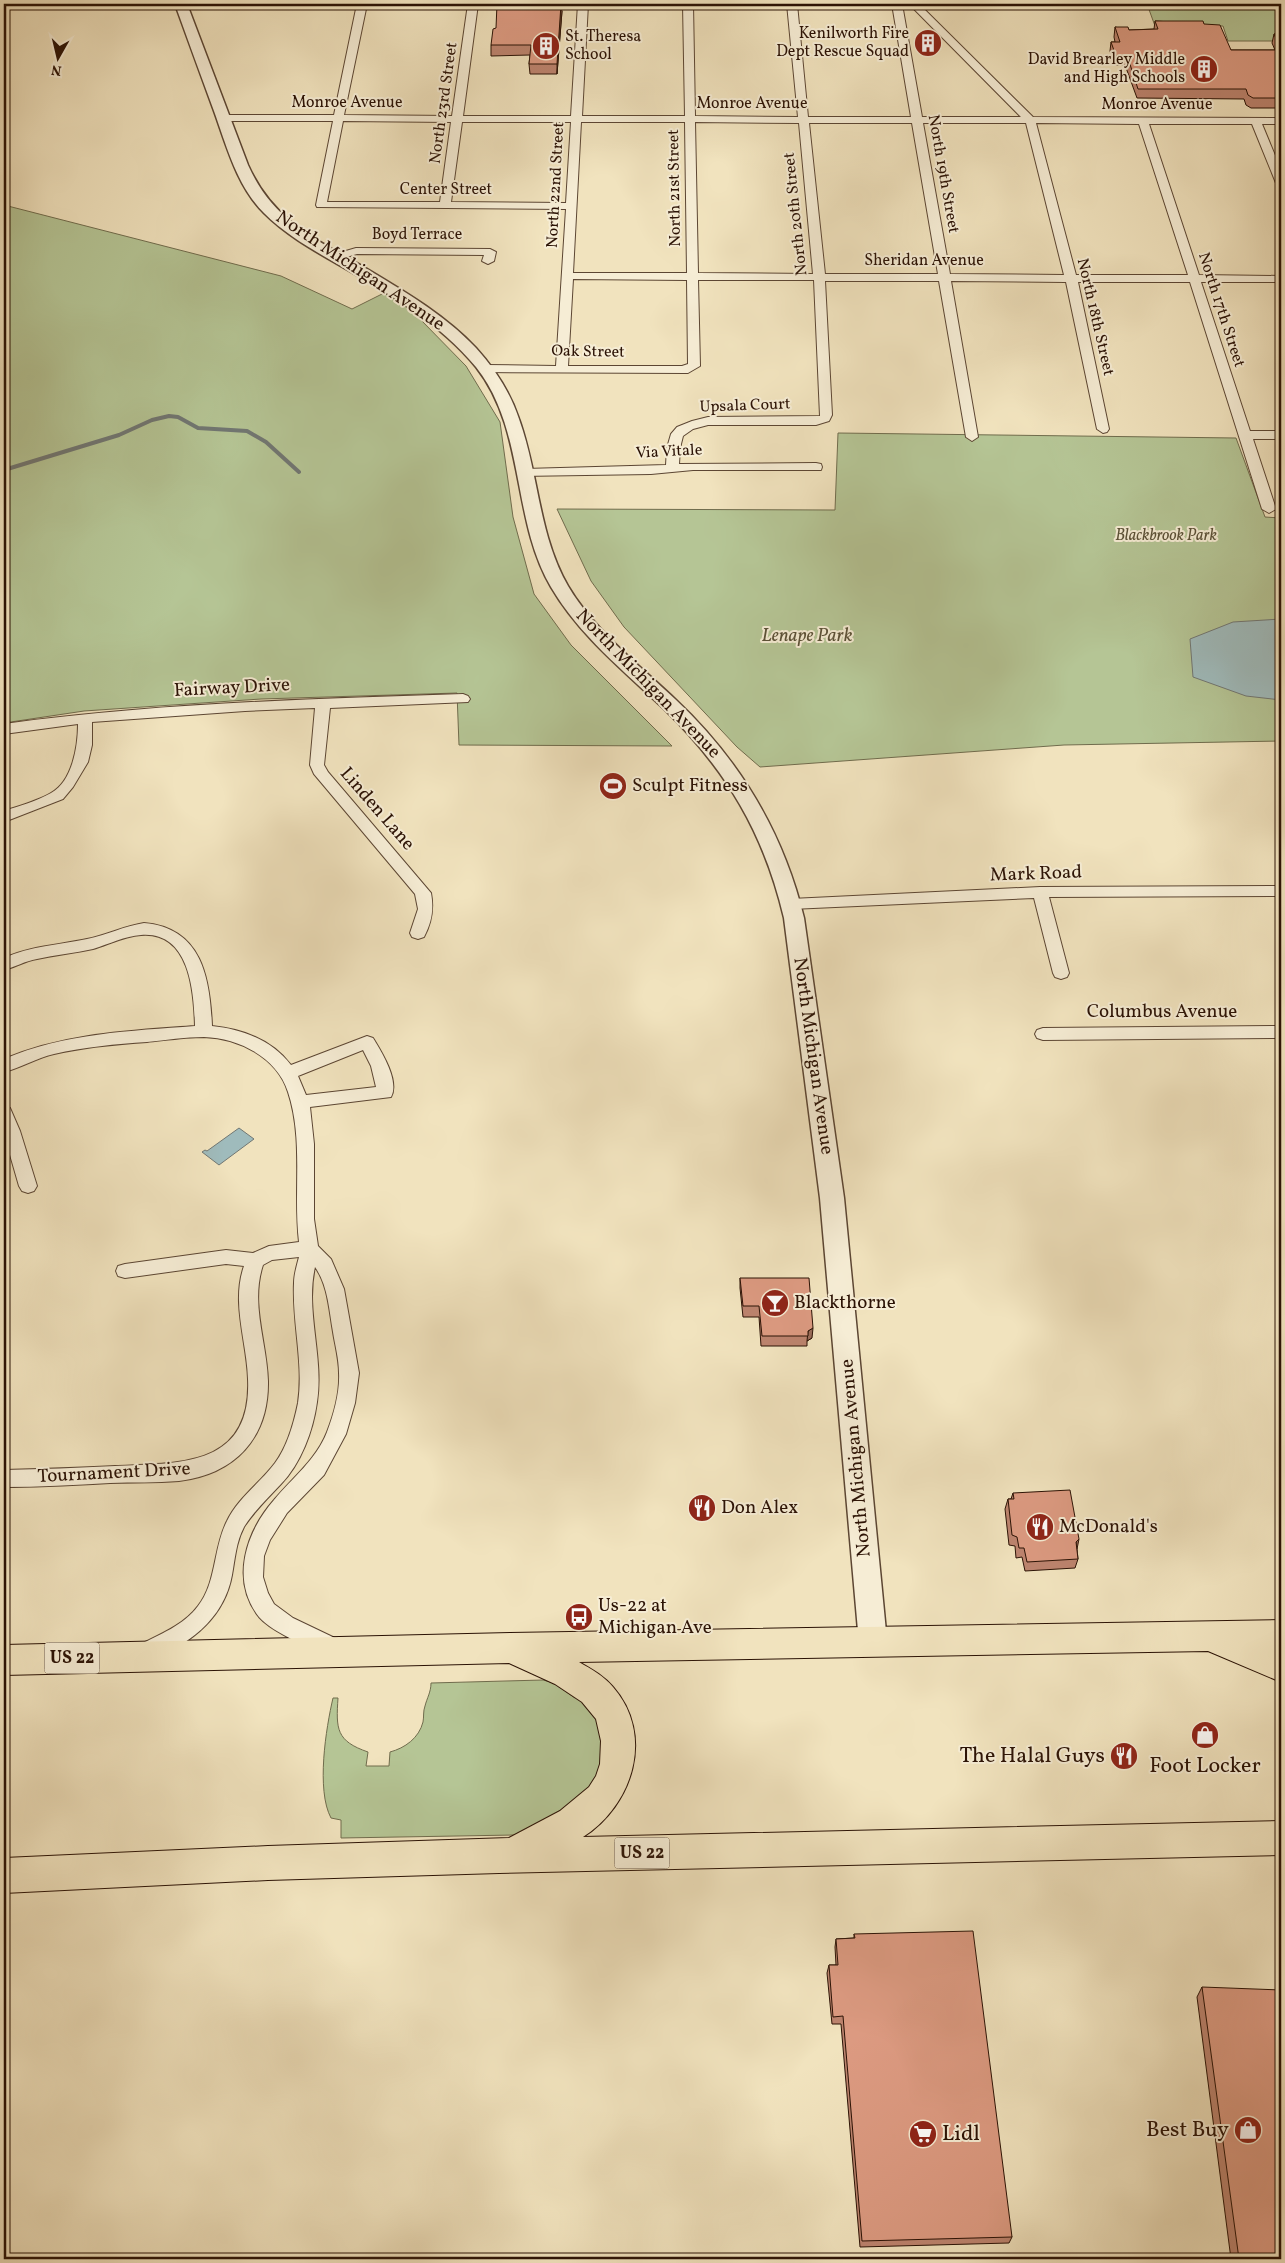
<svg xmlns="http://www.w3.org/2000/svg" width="1285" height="2263" font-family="Vollkorn,serif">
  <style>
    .green { fill: #b5c595; stroke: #706c4d }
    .water { fill: #9fbbbc; stroke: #717773 }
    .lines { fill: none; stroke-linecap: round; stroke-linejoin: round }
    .stream { stroke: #717773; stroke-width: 4 }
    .minor-casing { stroke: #5c4633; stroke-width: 2 }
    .tertiary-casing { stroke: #5c4633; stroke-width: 3 }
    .trunk-casing { stroke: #2b1205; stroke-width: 2 }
    .minor { fill: #f6edd5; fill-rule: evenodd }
    .tertiary { fill: #f6edd5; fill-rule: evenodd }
    .trunk { fill: #f1e3be; fill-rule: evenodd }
    .wall { fill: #bd846f; stroke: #2b1205 }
    .shaded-wall { fill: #9a6c5a; stroke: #2b1205 }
    .building { fill: #dc9a81; stroke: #2b1205 }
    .labels { text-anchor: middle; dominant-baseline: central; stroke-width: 4; stroke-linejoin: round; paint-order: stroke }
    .far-poi-label { font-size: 16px; fill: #2b1205; stroke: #f6edd5; text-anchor: end }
    .far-street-label { font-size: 16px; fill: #2b1205; stroke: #f6edd5 }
    .far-park-label { font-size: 16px; font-style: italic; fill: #5b5137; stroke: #f6edd5 }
    .shield { fill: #f6edd5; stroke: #685443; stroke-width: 1 }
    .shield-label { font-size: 18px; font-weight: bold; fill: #2b1205 }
    .street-label { font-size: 19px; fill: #2b1205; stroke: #f6edd5 }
    .park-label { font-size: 19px; font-style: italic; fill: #5b5137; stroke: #f6edd5 }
    .poi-label { font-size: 19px; fill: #2b1205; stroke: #f6edd5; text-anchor: start }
    .near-poi-label { font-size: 22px; fill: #2b1205; stroke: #f6edd5; text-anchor: end }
  </style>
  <rect width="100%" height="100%" fill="#f1e3be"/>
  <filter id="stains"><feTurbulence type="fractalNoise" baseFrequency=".004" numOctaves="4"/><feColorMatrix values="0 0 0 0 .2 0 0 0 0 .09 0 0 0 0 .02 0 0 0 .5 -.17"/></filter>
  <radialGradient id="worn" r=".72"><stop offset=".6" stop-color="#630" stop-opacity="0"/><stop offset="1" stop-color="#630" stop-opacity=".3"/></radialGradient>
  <!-- green -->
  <path class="green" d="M 1147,4 L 1281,4 L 1281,41 L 1228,41 L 1223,26 L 1155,26 Z
    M 4,205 L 281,276 L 352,309 L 388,291 L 421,320 L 466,366 L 500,422 L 513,517 L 534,594 L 571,645 L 672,746 L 459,745 L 457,693 L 261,699 L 84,711 L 4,723 Z
    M 838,433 L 1236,438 L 1265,517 L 1281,518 L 1281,741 L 1064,745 L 760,767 L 737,747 L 624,627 L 591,581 L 557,509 L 835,510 Z
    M 543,1680 L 554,1683 L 575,1698 L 580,1693 L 595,1709 L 605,1755 L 588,1799 L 515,1835 L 341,1838 L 341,1820 L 331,1818 C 316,1790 326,1728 333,1698 L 338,1698 C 336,1729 336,1741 368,1752 L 366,1766 L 389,1766 L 390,1752 C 405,1748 419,1738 423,1722 C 424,1717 423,1711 425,1706 C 427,1698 431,1692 431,1683 Z"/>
  <!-- water -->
  <path class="water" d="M 1281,619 L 1281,700 L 1246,696 L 1193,677 L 1190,639 L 1233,622 Z
    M 239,1128 L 254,1139 L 219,1165 L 202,1152 L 205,1150 L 207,1151 Z"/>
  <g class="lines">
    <!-- stream -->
    <path class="stream" d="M 4,470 L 119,435 L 152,420 L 169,416 L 178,417 L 198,428 L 247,431 L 266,442 L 299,472"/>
    <defs>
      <path id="minor" d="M 4,4 L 30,4 L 25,7 L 4,9 Z
        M 357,4 L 367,4 L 344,115 L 452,116 L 468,4 L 478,4 L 463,116 L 571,116 L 578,4 L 588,4 L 582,116 L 685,116 L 683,4 L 693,4 L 695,116 L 798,117 L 787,4 L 797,4 L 808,117 L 911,117 L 892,4 L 902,4 L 922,117 L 1021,117 L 909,4 L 919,4 L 1033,117 L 1281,118 L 1281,124 L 1262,124 L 1281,170 L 1281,186 L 1276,183 L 1252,124 L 1149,124 L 1199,275 L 1281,276 L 1281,282 L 1201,282 L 1250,431 L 1281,431 L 1281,439 L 1253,439 L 1276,509 L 1269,513 L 1262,509 L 1190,282 L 1078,282 L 1109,429 L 1107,432 L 1103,433 L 1097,429 L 1066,282 L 951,281 L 978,437 L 972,441 L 966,437 L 939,281 L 825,281 L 832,415 L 829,421 L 816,425 L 708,425 L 693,429 L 683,436 L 680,448 L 679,464 L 816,463 L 821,464 L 822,467 L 821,470 L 693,470 L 651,474 L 520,476 L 519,473 L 525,469 L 666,465 L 667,448 L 671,434 L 677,427 L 692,421 L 708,417 L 820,416 L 814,280 L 698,280 L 700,366 L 688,373 L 482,372 L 480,369 L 486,365 L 556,366 L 566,209 L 317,207 L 316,205 L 333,121 L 224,121 L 219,118 L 224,115 L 334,115 ZM 343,121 L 451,122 L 440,202 L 327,202 ZM 462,122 L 571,122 L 566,203 L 451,202 ZM 581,122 L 685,122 L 687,273 L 573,273 ZM 695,122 L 799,123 L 813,274 L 698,273 ZM 809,123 L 912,123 L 938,274 L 825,274 ZM 923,123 L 1026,123 L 1064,275 L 950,274 ZM 1036,123 L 1139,124 L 1188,275 L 1076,275 ZM 573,279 L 687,280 L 688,364 L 682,366 L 568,366 Z
        M 356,248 L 490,249 L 496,252 L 494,261 L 488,264 L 482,261 L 484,255 L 357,254 L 336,260 L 330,257 L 332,255 Z
        M 463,694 L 468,696 L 470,699 L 468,702 L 330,708 L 324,765 L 328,772 L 431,893 C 434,909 432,922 424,937 L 418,939 L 412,937 L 410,933 L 418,909 L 415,894 L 314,774 L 310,765 L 315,708 L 245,711 L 92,722 L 92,745 L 88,762 L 73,787 L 63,799 L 4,822 L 4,811 C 19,806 37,801 51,793 C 73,781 78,745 78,724 L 4,734 L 4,724 C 156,703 310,699 463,694 Z
        M 1281,886 L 1281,896 L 1049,897 L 1069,973 L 1067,977 L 1061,979 L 1055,977 L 1053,973 L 1034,898 L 791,909 L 785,908 L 783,904 L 785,900 L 791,899 L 1040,887 Z
        M 144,923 C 202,928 210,978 212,1026 C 242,1029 272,1040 291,1065 L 367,1036 L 373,1038 C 381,1051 400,1081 391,1097 L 310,1107 L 314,1144 L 314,1219 L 318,1246 L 331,1259 L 344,1289 L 359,1373 L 355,1403 L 346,1434 L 324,1475 L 287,1513 L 270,1540 L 264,1556 L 263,1577 L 268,1593 L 274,1604 L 293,1618 L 339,1640 L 343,1647 L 339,1654 L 332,1657 C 312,1649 273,1633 259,1617 C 230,1580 246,1532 274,1500 C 293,1477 316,1460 327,1432 C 334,1414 340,1391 339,1373 C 339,1359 335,1345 333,1332 C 329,1310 328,1285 315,1267 C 305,1311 324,1357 317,1402 C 313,1431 301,1463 281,1484 C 268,1498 254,1511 244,1527 C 236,1542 235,1559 232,1575 C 224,1620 187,1646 146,1662 L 139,1659 L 135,1652 L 139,1645 C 159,1635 184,1625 198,1606 C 217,1582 213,1548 227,1521 C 238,1498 260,1483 275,1463 C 287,1447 294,1423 298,1403 C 304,1363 292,1323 294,1283 C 294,1274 297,1265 299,1257 L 272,1260 L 263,1265 C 250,1304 267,1342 268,1381 C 269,1438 235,1474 179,1481 C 156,1483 133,1482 110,1483 C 75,1485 39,1487 4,1487 L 4,1470 C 41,1469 78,1468 115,1466 C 179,1463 252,1468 248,1379 C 247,1342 231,1303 244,1266 L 226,1264 L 125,1278 L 118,1276 L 116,1271 L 118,1266 L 125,1264 L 226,1250 L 253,1253 L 269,1246 L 299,1242 C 293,1192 304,1140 288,1092 C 277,1057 238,1038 204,1037 C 185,1037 166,1040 147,1042 C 116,1044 84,1047 54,1054 C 36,1058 21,1068 4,1072 L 4,1059 C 65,1033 130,1031 195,1026 C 194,992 190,931 141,935 C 125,936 109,944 93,949 C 75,953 55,955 37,959 C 25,961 15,967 4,970 L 4,958 C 30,946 59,945 87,939 C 107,935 124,926 144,923 ZM 363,1050 L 371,1066 L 376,1087 L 306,1095 L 298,1076 Z
        M 1281,1026 L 1281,1038 L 1043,1040 L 1037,1038 L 1035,1034 L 1037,1030 L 1043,1028 Z
        M 4,1106 L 10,1108 L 20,1131 L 37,1186 L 34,1191 L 28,1193 L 22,1191 L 19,1186 L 4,1134 Z"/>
      <path id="tertiary" d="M 175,4 L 187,4 L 248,165 C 272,219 313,238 362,266 C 402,290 444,314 476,348 C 495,369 510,392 519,419 C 539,474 538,534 568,586 C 594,630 638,664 675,699 C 740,760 783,832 804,918 L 844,1198 L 887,1642 L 883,1651 L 873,1654 L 863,1651 L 859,1642 L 820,1198 L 784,918 C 764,833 726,769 663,708 C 624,671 579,635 551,587 C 511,519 526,430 476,367 C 440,323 388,293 339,265 C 313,250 286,235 264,213 C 237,186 227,147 214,111 C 201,76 188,40 175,4 Z"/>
      <path id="trunk" d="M 1281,1620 L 1281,1650 L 1278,1650 L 1281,1651 L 1281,1682 L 1208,1651 L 579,1662 C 591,1669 604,1676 613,1687 C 655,1735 633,1805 583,1837 L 1281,1821 L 1281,1855 L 499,1873 L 268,1880 L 4,1893 L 4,1858 L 268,1846 L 509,1838 L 560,1811 L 589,1787 L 596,1776 L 600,1764 L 601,1741 L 596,1719 L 582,1702 L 555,1684 L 509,1663 L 4,1675 L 4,1645 L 510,1633 Z"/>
    </defs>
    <!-- minor casing -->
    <use href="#minor" class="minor-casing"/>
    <!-- tertiary casing -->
    <use href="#tertiary" class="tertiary-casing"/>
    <!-- trunk casing -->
    <use href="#trunk" class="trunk-casing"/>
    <!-- minor -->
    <use href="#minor" class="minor"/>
    <!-- tertiary -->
    <use href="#tertiary" class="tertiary"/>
    <!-- trunk -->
    <use href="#trunk" class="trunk"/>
  </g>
  <!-- wall -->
  <path class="wall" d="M 562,11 L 557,74 L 530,74 L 529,64 L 530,55 L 491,56 L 491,45 Z
    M 1155,21 L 1204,24 L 1231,50 L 1275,50 L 1272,43 L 1274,34 L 1281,34 L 1281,106 L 1280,106 L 1280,108 L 1251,108 L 1246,105 L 1244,99 L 1137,98 L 1125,65 L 1114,65 L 1110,51 L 1111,42 L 1115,42 L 1114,37 L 1115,27 L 1129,30 L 1154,29 Z
    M 740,1278 L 812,1338 L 807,1341 L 807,1346 L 761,1346 L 759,1317 L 743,1317 L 740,1288 Z
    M 1013,1493 L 1077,1549 L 1078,1559 L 1075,1568 L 1025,1571 L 1022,1557 L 1016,1558 L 1015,1546 L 1009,1545 L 1005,1509 L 1008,1499 L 1011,1499 Z
    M 854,1934 L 1012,2237 L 1009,2243 L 860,2247 L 841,2024 L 832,2024 L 827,1973 L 829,1965 L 836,1965 L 835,1947 L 836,1939 L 854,1938 Z
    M 1202,1987 L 1281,2259 L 1231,2259 L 1197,1997 Z"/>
  <!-- shaded-wall -->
  <path class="shaded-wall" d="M 561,4 L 562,11 L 557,74 L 557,64 Z
    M 813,1328 L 812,1338 L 807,1341 L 808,1331 Z
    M 1079,1539 L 1077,1549 L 1076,1542 Z"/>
  <!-- building -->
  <path class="building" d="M 497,4 L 561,4 L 557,64 L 529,64 L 531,45 L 491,45 L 493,29 L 496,28 Z
    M 1155,21 L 1203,21 L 1204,24 L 1220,25 L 1231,50 L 1281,50 L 1274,34 L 1281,34 L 1281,98 L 1253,98 L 1248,95 L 1246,89 L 1138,89 L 1127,55 L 1116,56 L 1111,42 L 1120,42 L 1115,27 L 1128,27 L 1129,30 L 1158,29 Z
    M 740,1278 L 809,1278 L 813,1328 L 808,1331 L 808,1336 L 762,1336 L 759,1306 L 743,1306 Z
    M 1070,1490 L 1079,1539 L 1076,1542 L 1078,1559 L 1027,1562 L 1024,1548 L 1019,1548 L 1017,1537 L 1012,1535 L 1008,1499 L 1014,1499 L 1013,1493 Z
    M 973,1931 L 1012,2237 L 862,2241 L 843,2016 L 833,2017 L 829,1965 L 838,1965 L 836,1939 L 855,1938 L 854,1934 Z
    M 1202,1987 L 1281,1990 L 1281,2259 L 1239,2259 Z"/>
  <!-- icons -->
  <defs>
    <symbol id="building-disc" viewBox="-11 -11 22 22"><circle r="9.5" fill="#8f2418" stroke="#f6edd5"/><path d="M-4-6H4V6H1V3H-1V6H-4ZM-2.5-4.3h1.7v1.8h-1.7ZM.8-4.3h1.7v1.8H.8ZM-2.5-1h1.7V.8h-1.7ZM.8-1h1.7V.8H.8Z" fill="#fff"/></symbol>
    <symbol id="stadium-disc" viewBox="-11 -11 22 22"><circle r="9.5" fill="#8f2418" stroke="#f6edd5"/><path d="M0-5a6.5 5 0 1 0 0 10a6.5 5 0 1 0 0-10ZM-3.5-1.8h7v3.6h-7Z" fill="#fff"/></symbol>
    <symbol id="bar-disc" viewBox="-11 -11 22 22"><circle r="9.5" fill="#8f2418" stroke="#f6edd5"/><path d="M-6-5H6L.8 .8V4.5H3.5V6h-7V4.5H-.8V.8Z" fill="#fff"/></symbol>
    <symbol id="restaurant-disc" viewBox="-11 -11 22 22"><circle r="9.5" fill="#8f2418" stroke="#f6edd5"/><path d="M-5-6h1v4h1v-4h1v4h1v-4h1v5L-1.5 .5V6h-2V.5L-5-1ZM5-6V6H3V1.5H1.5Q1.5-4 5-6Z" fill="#fff"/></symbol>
    <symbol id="bus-disc" viewBox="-11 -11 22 22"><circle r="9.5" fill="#8f2418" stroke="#f6edd5"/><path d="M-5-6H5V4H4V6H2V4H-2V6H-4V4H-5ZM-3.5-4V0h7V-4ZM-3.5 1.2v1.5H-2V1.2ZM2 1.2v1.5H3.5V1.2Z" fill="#fff"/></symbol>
    <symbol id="shop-disc" viewBox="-11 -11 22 22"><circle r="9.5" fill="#8f2418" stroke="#f6edd5"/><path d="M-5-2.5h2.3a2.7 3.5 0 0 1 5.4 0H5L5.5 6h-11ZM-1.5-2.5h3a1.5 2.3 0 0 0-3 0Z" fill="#fff"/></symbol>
    <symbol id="supermarket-disc" viewBox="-11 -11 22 22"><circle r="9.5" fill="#8f2418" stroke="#f6edd5"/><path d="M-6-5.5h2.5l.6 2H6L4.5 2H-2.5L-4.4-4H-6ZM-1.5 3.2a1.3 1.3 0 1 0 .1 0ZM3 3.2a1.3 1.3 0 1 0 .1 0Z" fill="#fff"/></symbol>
  </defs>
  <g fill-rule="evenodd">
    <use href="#building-disc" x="912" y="27" width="32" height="32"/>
    <use href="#building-disc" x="530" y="30" width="32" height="32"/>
    <use href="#building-disc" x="1188" y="53" width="32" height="32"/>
    <use href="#stadium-disc" x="597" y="770" width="32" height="32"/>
    <use href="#bar-disc" x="759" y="1287" width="32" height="32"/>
    <use href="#restaurant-disc" x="686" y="1492" width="32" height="32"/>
    <use href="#restaurant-disc" x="1024" y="1511" width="32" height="32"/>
    <use href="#bus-disc" x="563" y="1601" width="32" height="32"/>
    <use href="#shop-disc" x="1189" y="1719" width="32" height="32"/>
    <use href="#restaurant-disc" x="1108" y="1740" width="32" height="32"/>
    <use href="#shop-disc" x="1232" y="2114" width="32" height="32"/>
    <use href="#supermarket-disc" x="907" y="2118" width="32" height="32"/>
  </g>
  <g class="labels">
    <!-- far-poi labels -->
    <g class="far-poi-label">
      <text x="909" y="34">Kenilworth Fire<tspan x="909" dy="18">Dept Rescue Squad</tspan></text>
      <text x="565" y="37" text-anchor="start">St. Theresa<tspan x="565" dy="18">School</tspan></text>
      <text x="1185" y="60">David Brearley Middle<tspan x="1185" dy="18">and High Schools</tspan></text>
    </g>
    <!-- far-street labels -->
    <g class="far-street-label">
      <text x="347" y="103">Monroe Avenue</text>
      <text transform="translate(444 103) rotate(-82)">North 23rd Street</text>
      <text x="752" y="104">Monroe Avenue</text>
      <text x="1157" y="105">Monroe Avenue</text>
      <text transform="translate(943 174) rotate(80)">North 19th Street</text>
      <text transform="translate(556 185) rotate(-87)">North 22nd Street</text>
      <text transform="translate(675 188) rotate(-91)">North 21st Street</text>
      <text x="446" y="190">Center Street</text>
      <text transform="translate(796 214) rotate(-96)">North 20th Street</text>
      <text x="417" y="235">Boyd Terrace</text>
      <text x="924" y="261">Sheridan Avenue</text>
      <text transform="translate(1221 310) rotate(72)">North 17th Street</text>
      <text transform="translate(1095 317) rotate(77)">North 18th Street</text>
      <text transform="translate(588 352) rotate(1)">Oak Street</text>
      <text transform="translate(745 406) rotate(-2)">Upsala Court</text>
      <text transform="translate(669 452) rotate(-3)">Via Vitale</text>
    </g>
    <!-- far-park labels -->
    <g class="far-park-label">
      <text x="1166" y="536">Blackbrook Park</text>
    </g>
    <!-- shield labels -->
    <g class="shield">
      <rect x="44.5" y="1642.5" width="55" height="31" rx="4"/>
      <rect x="614.5" y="1837.5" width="55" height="31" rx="4"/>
    </g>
    <g class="shield-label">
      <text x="72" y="1658">US 22</text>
      <text x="642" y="1853">US 22</text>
    </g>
    <!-- street labels -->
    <g class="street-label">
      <text transform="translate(360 271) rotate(34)">North Michigan Avenue</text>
      <text transform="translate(648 684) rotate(46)">North Michigan Avenue</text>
      <text transform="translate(232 688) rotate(-3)">Fairway Drive</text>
      <text transform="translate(377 809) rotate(49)">Linden Lane</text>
      <text transform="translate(1036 874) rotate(-2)">Mark Road</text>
      <text x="1162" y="1012">Columbus Avenue</text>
      <text transform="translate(813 1056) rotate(82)">North Michigan Avenue</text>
      <text transform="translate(856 1458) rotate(-95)">North Michigan Avenue</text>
      <text transform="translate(114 1473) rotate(-3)">Tournament Drive</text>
    </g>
    <!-- park labels -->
    <g class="park-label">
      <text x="807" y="636">Lenape Park</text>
    </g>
    <!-- poi labels -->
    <g class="poi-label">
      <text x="632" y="786">Sculpt Fitness</text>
      <text x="794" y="1303">Blackthorne</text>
      <text x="721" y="1508">Don Alex</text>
      <text x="1059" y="1527">McDonald's</text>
      <text x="598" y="1606">Us-22 at<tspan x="598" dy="22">Michigan Ave</tspan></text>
    </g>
    <!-- near-poi labels -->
    <g class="near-poi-label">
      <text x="1105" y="1756">The Halal Guys</text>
      <text x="1205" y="1766" text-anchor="middle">Foot Locker</text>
      <text x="1229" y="2130">Best Buy</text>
      <text x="942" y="2134" text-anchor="start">Lidl</text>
    </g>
  </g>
  <!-- margin -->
  <rect width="1285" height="2263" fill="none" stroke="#f1e3be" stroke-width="20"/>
  <rect x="5" y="5" width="1275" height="2253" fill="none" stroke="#2b1205" stroke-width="2.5"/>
  <rect x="10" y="10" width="1265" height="2243" fill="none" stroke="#2b1205"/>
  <!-- north arrow -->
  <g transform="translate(58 58) rotate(188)" stroke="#f6edd5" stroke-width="4" paint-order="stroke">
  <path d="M0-4L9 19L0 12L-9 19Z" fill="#2b1205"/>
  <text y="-8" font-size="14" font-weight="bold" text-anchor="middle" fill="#2b1205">N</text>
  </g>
  <rect width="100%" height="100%" filter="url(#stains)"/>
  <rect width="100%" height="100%" fill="url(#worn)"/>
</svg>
